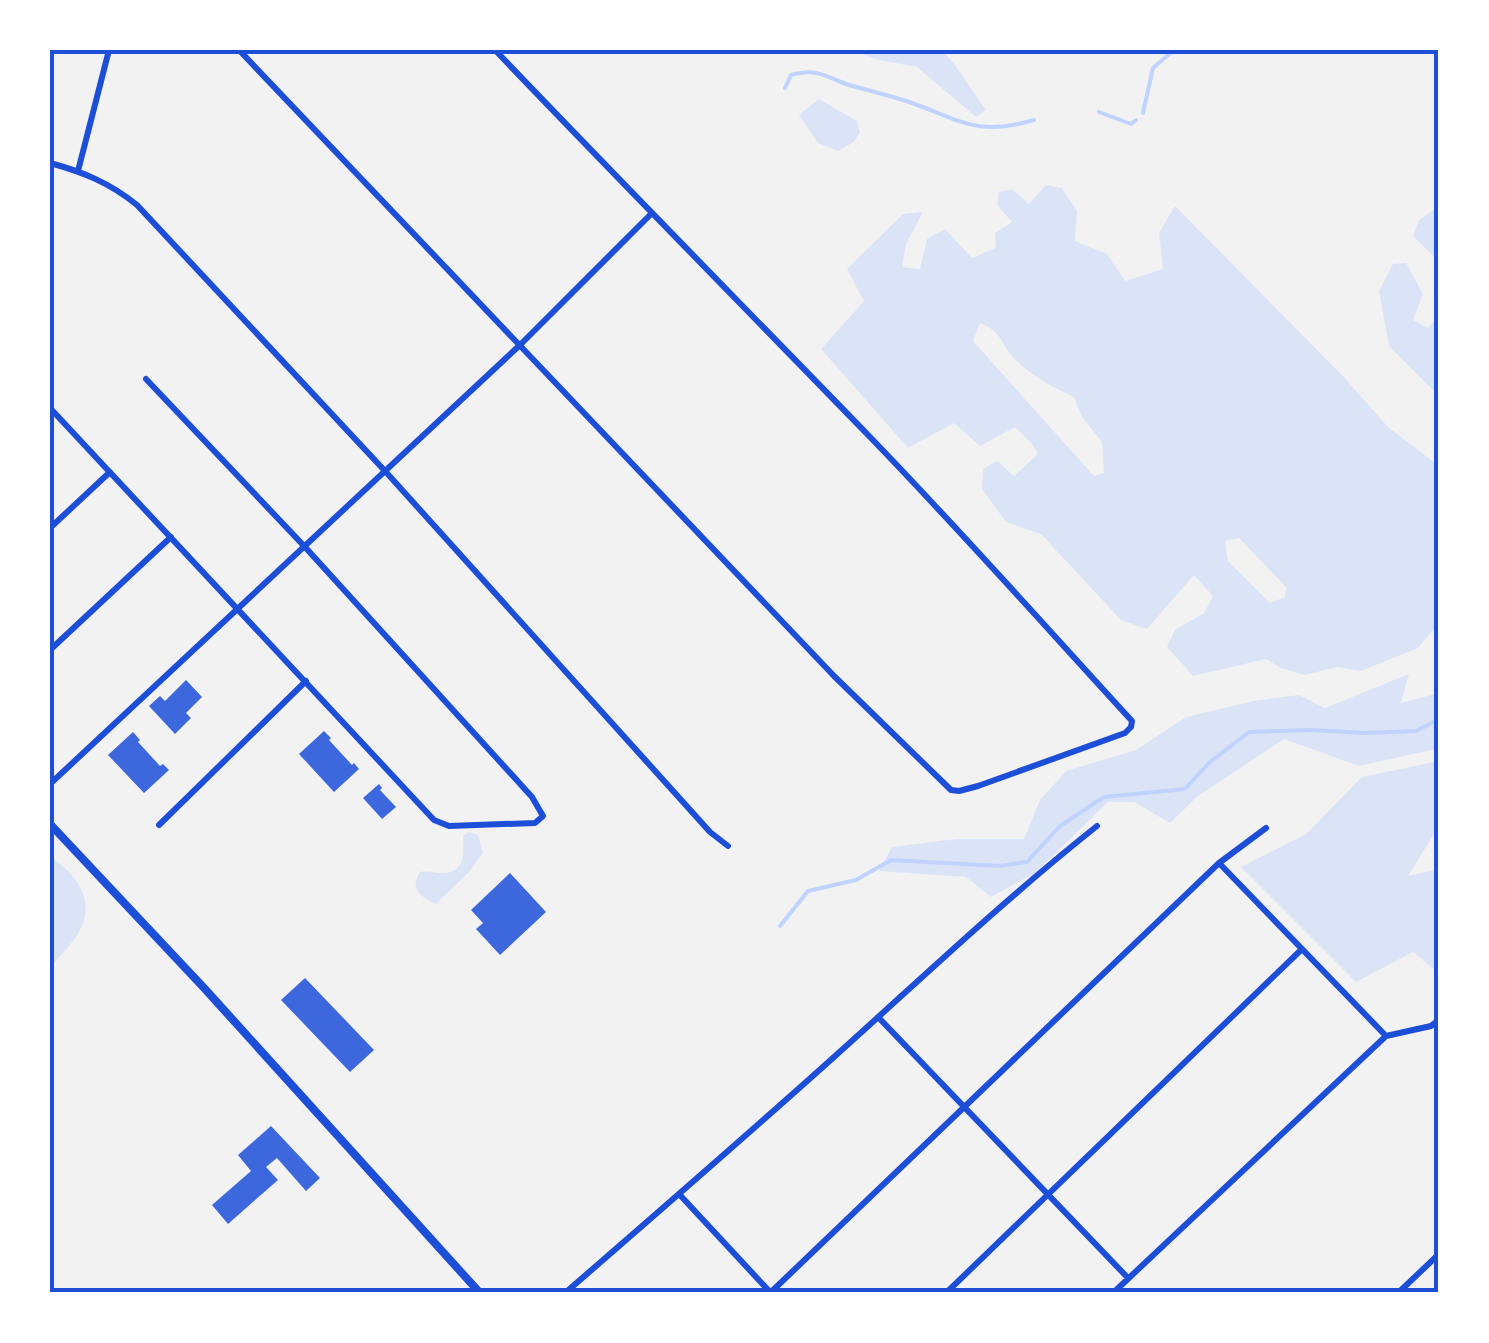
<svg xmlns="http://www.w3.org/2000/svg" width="1489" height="1343" font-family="Georgia,serif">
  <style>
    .green { fill: #dbe4f7; fill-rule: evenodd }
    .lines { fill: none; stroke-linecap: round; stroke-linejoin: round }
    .stream { stroke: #bfd3fe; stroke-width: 4 }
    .building { fill: #3d67dc }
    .minor { stroke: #1d4ed8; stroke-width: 6 }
    .tertiary { stroke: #1d4ed8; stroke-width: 8 }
    .neatline { fill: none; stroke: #1d4ed8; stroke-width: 4 }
  </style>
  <rect width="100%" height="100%" fill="#f2f2f2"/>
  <!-- green -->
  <path class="green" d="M 851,50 L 942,50 L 954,64 L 986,110 L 976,117 L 917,67 L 879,60 Z
    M 819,99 L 857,121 L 860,132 L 854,142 L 838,151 L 818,143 L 799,115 Z
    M 1046,185 L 1062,188 L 1077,211 L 1075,241 L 1107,254 L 1125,281 L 1163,269 L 1159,233 L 1175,206 L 1342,375 L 1388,427 L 1439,466 L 1439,623 L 1418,648 L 1361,671 L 1337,667 L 1305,675 L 1281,668 L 1266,659 L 1193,676 L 1167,647 L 1175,630 L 1204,613 L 1213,596 L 1194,575 L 1147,629 L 1121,620 L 1041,534 L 1006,522 L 982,489 L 983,469 L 997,461 L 1014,476 L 1038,454 L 1032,444 L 1015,427 L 980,446 L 954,423 L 908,448 L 821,349 L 864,301 L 847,269 L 903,214 L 923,212 L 906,244 L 902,267 L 920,269 L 927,239 L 945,229 L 972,258 L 996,248 L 995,233 L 1012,222 L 997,205 L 999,192 L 1012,189 L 1029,204 ZM 980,323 C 1002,332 999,341 1013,357 C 1029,375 1052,387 1074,397 L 1082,417 L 1102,442 L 1104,473 L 1094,476 L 973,341 ZM 1239,538 L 1286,587 L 1285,597 L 1270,603 L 1228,561 L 1225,541 Z
    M 1439,206 L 1439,258 L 1432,255 L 1413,236 L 1419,220 Z
    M 1406,263 L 1423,294 L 1413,320 L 1428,328 L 1439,316 L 1439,396 L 1389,346 L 1379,291 L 1393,264 Z
    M 1409,674 L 1401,703 L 1439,693 L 1439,746 L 1436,749 L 1359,766 L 1284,739 L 1198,796 L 1170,823 L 1134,802 L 1108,802 L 1035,873 L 991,897 L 966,877 L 879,871 L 892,847 L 956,839 L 1024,839 L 1040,800 L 1066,771 L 1136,750 L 1186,717 L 1254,701 L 1299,695 L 1325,708 Z
    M 1439,761 L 1439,826 L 1408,876 L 1439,869 L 1439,974 L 1413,952 L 1356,982 L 1241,867 L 1306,834 L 1362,777 Z
    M 469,832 L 478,835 L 483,853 L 469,872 L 436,904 C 420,897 409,889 420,872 C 426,871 432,872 438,873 C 465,875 464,856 463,836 Z
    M 50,857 C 76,873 96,900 80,930 C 73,944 59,956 50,968 Z"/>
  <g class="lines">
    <!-- stream -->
    <path class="stream" d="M 785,88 L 791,75 C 819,68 823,76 849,85 C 869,91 889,95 909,102 C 961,120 976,137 1034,120
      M 1099,112 L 1131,124 L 1136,120
      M 1143,113 L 1153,68 L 1174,50
      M 780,926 L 808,891 L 856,880 L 891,860 L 1000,866 L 1027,862 L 1060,826 L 1104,797 L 1185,789 L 1210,762 L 1249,732 L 1311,730 L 1364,733 L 1416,731 L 1439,719"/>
  </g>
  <!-- building -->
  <path class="building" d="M 186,680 L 202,697 L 186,713 L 191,718 L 175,734 L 149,706 L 160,696 L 165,701 Z
    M 324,731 L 331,738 L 329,740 L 352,765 L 354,763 L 359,769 L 334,792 L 299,754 Z
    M 133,732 L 140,740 L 138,742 L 160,766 L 163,764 L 169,770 L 144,793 L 108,755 Z
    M 379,784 L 382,788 L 380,790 L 396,807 L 382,819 L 363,798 Z
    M 510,873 L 546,912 L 500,955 L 476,929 L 483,923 L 471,910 Z
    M 305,978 L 374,1050 L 350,1072 L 281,1000 Z
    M 271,1126 L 320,1178 L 306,1191 L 277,1158 L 266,1167 L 278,1180 L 228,1224 L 212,1205 L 251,1171 L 238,1155 Z"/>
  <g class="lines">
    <!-- minor -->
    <path class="minor" d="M 239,50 L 834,676 L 951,790 L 959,791 L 978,786 L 1125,733 L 1131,727 L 1132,721 C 1045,626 959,529 870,437 C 745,308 619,180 495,50
      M 50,163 C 83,172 110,183 137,205 L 385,471 L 710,832 L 728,846
      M 78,171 L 109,50
      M 50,408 L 434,820 L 449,826 L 535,823 L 543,816 L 532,797 L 305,547 L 146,379
      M 50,528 L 110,472
      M 50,650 L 171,537
      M 50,784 L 521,344 L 651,214
      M 159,825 L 306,681
      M 1219,863 L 1386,1036
      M 878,1017 L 1128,1278
      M 679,1194 L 770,1292
      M 565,1293 C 655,1215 745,1137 834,1057 C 921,979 1005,899 1097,826
      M 770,1293 L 1219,863 L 1266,828
      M 946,1293 L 1302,949
      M 1113,1293 L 1386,1036 L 1431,1026 L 1439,1020
      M 1398,1293 L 1439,1254"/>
    <!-- tertiary -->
    <path class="tertiary" d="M 50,824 L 205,989 L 480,1293"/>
  </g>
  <!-- border -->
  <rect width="1489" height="1343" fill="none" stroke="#ffffff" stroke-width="105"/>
  <rect x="52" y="52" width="1384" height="1238" class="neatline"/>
</svg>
